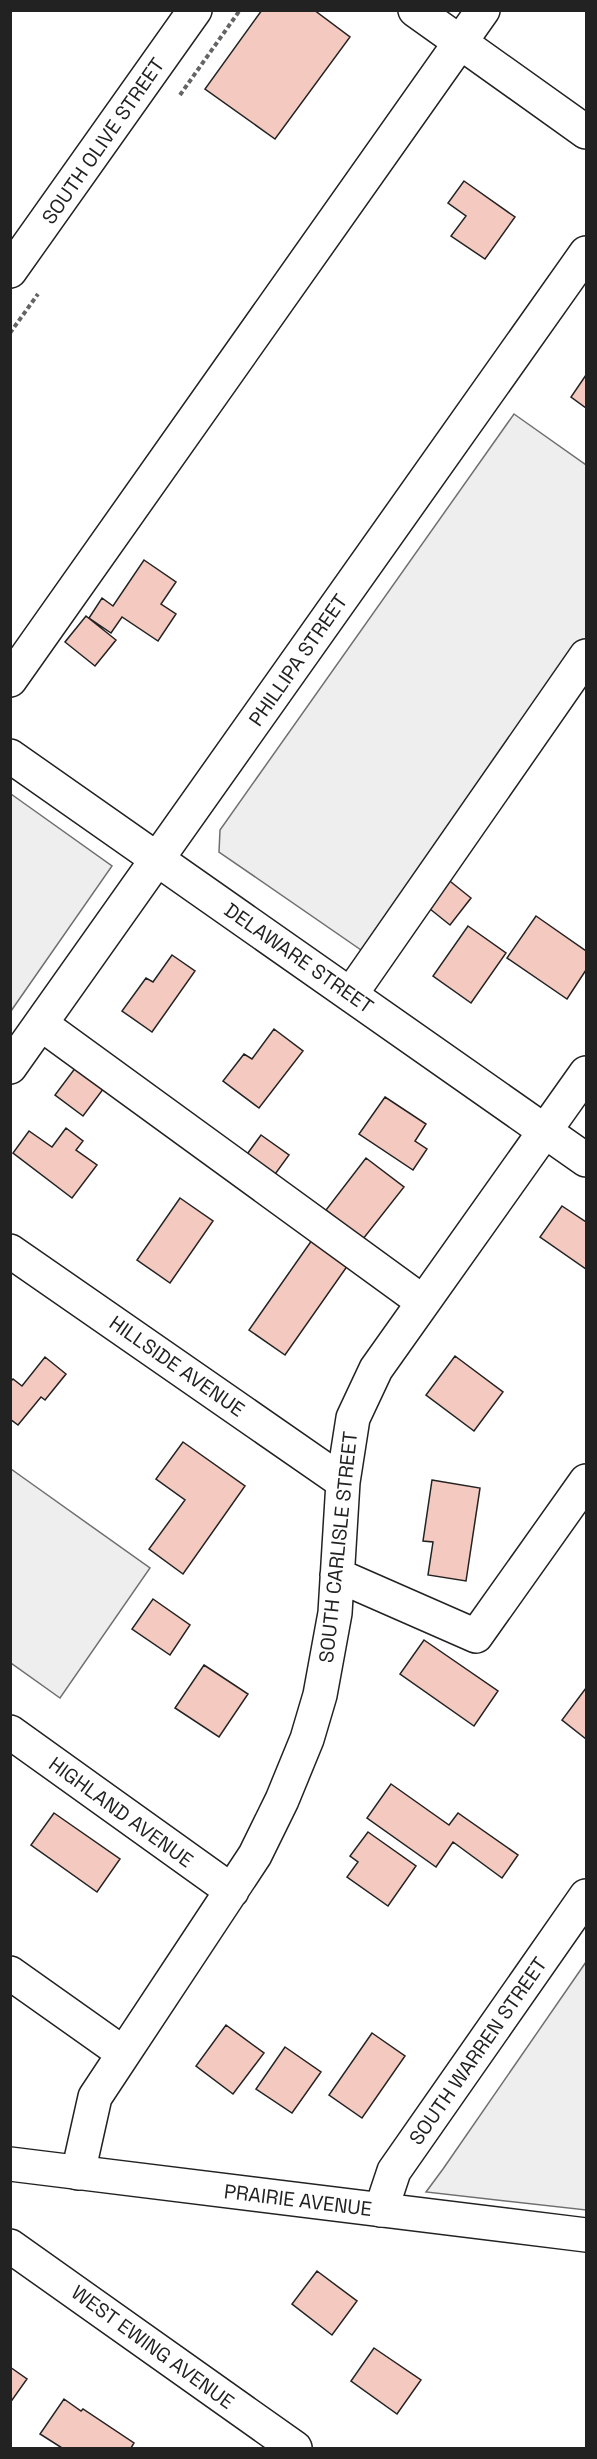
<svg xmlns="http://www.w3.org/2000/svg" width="597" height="2459" font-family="'Space Grotesk',sans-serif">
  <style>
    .green { fill: #eee; stroke: #6f6f6f; stroke-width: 1.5 }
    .building { fill: #f3c9c0; stroke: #222; stroke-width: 1.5 }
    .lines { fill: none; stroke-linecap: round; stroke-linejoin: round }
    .minor-casing { stroke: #222; stroke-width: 36 }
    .major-casing { stroke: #222; stroke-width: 36 }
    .path { stroke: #646464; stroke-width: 4; stroke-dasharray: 4.5 3; stroke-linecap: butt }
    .minor { stroke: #fff; stroke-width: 33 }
    .major { stroke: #fff; stroke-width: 33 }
    .labels { text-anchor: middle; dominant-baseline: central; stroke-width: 4.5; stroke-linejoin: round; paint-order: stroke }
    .street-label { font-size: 20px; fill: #222; stroke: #fff }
  </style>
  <rect width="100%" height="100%" fill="#fff"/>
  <!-- green -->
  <path class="green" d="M 514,414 L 586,465 L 586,638 L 364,952 L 219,852 L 220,830 Z
    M 11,794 L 112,866 L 11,1011 Z
    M 11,1469 L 150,1568 L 60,1698 L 11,1663 Z
    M 586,1962 L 586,2210 L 426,2192 L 443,2169 Z"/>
  <!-- building -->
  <path class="building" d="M 262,10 L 314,10 L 350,37 L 275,139 L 205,89 Z
    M 464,181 L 515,217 L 485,259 L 451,236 L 466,216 L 448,203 Z
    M 586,375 L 586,408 L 571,397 Z
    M 144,560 L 176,582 L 161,604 L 176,614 L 158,641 L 122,617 L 111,633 L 89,618 L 102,598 L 113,606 Z
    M 86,616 L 116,640 L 95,666 L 65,642 Z
    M 446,878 L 471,898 L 450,925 L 425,905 Z
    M 536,916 L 586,951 L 586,970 L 567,999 L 507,958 Z
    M 468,926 L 506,953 L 471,1003 L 433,976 Z
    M 172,955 L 195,971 L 152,1032 L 122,1011 L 146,978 L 153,982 Z
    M 274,1029 L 303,1051 L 259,1108 L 223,1081 L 244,1054 L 252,1059 Z
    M 76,1067 L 104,1088 L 83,1116 L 55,1095 Z
    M 385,1097 L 426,1124 L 415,1141 L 427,1149 L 413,1170 L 359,1134 Z
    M 66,1128 L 83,1141 L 76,1150 L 97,1165 L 72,1198 L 13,1153 L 29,1131 L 52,1147 Z
    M 261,1135 L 289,1155 L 273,1177 L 245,1157 Z
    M 366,1158 L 404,1187 L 363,1239 L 326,1210 Z
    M 180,1198 L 213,1221 L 170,1283 L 137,1260 Z
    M 562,1206 L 586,1222 L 586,1269 L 540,1237 Z
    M 312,1240 L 348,1265 L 285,1355 L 249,1330 Z
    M 455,1356 L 503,1392 L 474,1431 L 426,1395 Z
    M 45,1357 L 66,1374 L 45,1400 L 41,1397 L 18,1425 L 10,1419 L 10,1382 L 13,1379 L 22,1386 Z
    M 183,1442 L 245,1486 L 183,1574 L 149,1549 L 185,1500 L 156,1479 Z
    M 432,1480 L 480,1488 L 466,1581 L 428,1575 L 433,1542 L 423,1541 Z
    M 153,1599 L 190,1625 L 170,1655 L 132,1629 Z
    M 424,1640 L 498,1691 L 474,1726 L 400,1674 Z
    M 204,1665 L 248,1694 L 219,1737 L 175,1708 Z
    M 586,1688 L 586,1739 L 562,1720 Z
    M 391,1784 L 449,1825 L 458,1813 L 518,1855 L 502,1878 L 453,1842 L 436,1867 L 367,1818 Z
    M 54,1813 L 120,1859 L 97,1892 L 31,1845 Z
    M 368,1832 L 416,1866 L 388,1906 L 347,1877 L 358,1862 L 350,1856 Z
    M 226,2025 L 264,2053 L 233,2094 L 196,2066 Z
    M 372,2033 L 405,2056 L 362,2118 L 329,2095 Z
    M 285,2047 L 321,2072 L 292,2113 L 256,2089 Z
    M 317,2271 L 357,2301 L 332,2335 L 292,2304 Z
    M 374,2348 L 421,2380 L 397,2414 L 351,2381 Z
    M 10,2367 L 27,2379 L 10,2403 Z
    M 64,2399 L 81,2411 L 83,2409 L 134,2443 L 131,2448 L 62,2448 L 40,2434 Z"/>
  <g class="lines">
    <defs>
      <path id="minor" d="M 415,10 L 586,132
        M 10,271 L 195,10
        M 10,680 L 483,10
        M 10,756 L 586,1160
        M 351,994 L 586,656
        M 41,1024 L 423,1302
        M 10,1067 L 586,253
        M 10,1251 L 343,1482
        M 337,1575 L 476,1636 L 586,1481
        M 10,1732 L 232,1891
        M 10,1973 L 123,2053
        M 78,2173 L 95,2097 L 255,1855 L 282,1800 L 307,1739 L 320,1695 L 335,1613 L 343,1482 L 353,1418 L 376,1369 L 586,1073
        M 381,2210 L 394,2171 L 586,1896
        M 10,2246 L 295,2448"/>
      <path id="major" d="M 10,2164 L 586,2235"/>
    </defs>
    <!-- minor casing -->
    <use href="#minor" class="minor-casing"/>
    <!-- major casing -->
    <use href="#major" class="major-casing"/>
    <!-- path -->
    <path class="path" d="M 180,95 L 240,10
      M 10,333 L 38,294"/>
    <!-- minor -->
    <use href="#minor" class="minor"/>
    <!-- major -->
    <use href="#major" class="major"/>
  </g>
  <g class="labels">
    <!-- street labels -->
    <g class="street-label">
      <text transform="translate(103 141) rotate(-55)">SOUTH OLIVE STREET</text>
      <text transform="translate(298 660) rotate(-55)">PHILLIPA STREET</text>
      <text transform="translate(299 958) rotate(35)">DELAWARE STREET</text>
      <text transform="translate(177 1366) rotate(35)">HILLSIDE AVENUE</text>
      <text transform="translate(338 1547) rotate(-84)">SOUTH CARLISLE STREET</text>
      <text transform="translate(121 1812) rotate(36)">HIGHLAND AVENUE</text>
      <text transform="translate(478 2051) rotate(-55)">SOUTH WARREN STREET</text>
      <text transform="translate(298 2200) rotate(7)">PRAIRIE AVENUE</text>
      <text transform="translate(153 2347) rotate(36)">WEST EWING AVENUE</text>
    </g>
  </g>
  <!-- border -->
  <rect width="597" height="2459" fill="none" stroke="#222222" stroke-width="24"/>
</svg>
